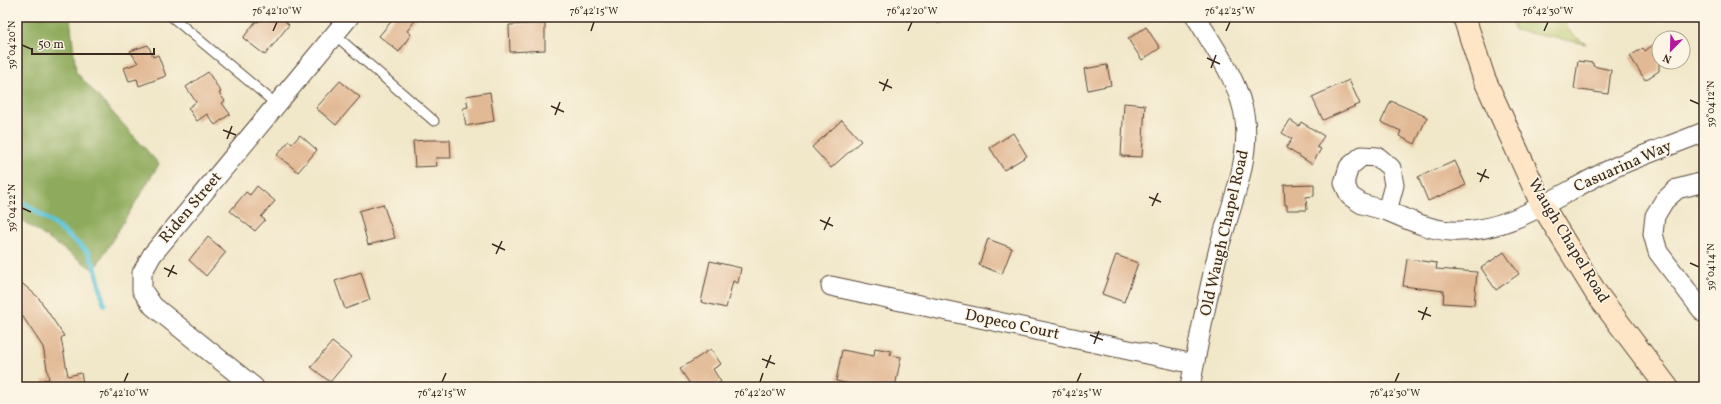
<svg xmlns="http://www.w3.org/2000/svg" width="1721" height="404" font-family="Vollkorn,serif">
  <style>
    .green { fill: #b3c568; stroke: #777843 }
    .forest { fill: #8eaa5c; stroke: #646a3d }
    .lines { fill: none; stroke-linecap: round; stroke-linejoin: round }
    .stream { stroke: #5dc5da; stroke-width: 5 }
    .building { fill: #e2b995 }
    .lane-casing { stroke: #564638; stroke-width: 11 }
    .street-casing { stroke: #564638; stroke-width: 21 }
    .secondary-casing { stroke: #564638; stroke-width: 24 }
    .lane { stroke: #fff; stroke-width: 9 }
    .street { stroke: #fff; stroke-width: 19 }
    .secondary { stroke: #fee5c5; stroke-width: 22 }
    .ticks { fill: none; stroke: #3b2a1e; stroke-width: 1.5 }
    .labels { text-anchor: middle; dominant-baseline: central; stroke-width: 3; stroke-linejoin: round; paint-order: stroke }
    .street-label { font-size: 16px; fill: #3b2a1e; stroke: #fcf5e5 }
    .neatline { fill: none; stroke: #3b2a1e; stroke-width: 1.5 }
    .ticks-label { font-size: 10px; text-anchor: middle; fill: #3b2a1e }
  </style>
  <rect width="100%" height="100%" fill="#fcf5e5"/>
  <filter id="ink" filterUnits="userSpaceOnUse"><feTurbulence type="fractalNoise" baseFrequency=".025" numOctaves="2"/><feDisplacementMap in="SourceGraphic" scale="8" xChannelSelector="R" yChannelSelector="G"/><feConvolveMatrix kernelMatrix="1 2 1 2 8 2 1 2 1" color-interpolation-filters="sRGB"/></filter>
  <filter id="wash" filterUnits="userSpaceOnUse"><feTurbulence type="fractalNoise" baseFrequency=".012" numOctaves="4" result="noise"/><feDisplacementMap in="SourceGraphic" scale="16" xChannelSelector="R" yChannelSelector="G"/><feGaussianBlur stdDeviation="0.9" result="paint"/><feColorMatrix in="noise" values="0 0 0 0 0 0 0 0 0 0 0 0 0 0 0 0 0 1.4 0 .05"/><feComposite in="paint" operator="in"/></filter>
  <g filter="url(#wash)">
    <rect width="100%" height="100%" fill="#f1e7c9"/>
    <!-- green -->
    <path class="green" d="M 1510,17 L 1563,17 C 1566,31 1574,36 1586,44 L 1514,30 Z"/>
    <!-- forest -->
    <path class="forest" d="M 17,17 L 70,17 L 76,72 L 159,164 L 94,270 L 17,217 Z"/>
    <g class="lines">
      <!-- stream -->
      <path class="stream" d="M 17,198 L 54,224 L 88,252 L 95,267 L 104,304"/>
    </g>
    <g id="blocks">
      <!-- building -->
      <path class="building" d="M 263,17 L 280,17 L 289,25 L 265,55 L 243,38 L 256,21 L 258,22 Z
        M 395,17 L 418,17 L 407,31 L 411,34 L 399,52 L 379,36 Z
        M 529,24 L 545,24 L 545,50 L 510,52 L 509,25 Z
        M 1146,27 L 1160,48 L 1142,60 L 1128,39 Z
        M 1654,44 L 1659,52 L 1659,71 L 1645,80 L 1630,56 L 1643,48 L 1645,51 Z
        M 148,45 L 153,57 L 158,55 L 166,76 L 139,86 L 137,79 L 129,81 L 124,68 L 138,63 L 130,51 Z
        M 1578,61 L 1593,63 L 1593,66 L 1611,70 L 1608,94 L 1574,89 Z
        M 1107,65 L 1111,85 L 1088,90 L 1084,69 Z
        M 208,72 L 221,92 L 219,93 L 225,101 L 222,103 L 230,114 L 215,125 L 207,114 L 197,121 L 188,108 L 196,102 L 186,87 Z
        M 1349,80 L 1360,104 L 1323,120 L 1312,97 Z
        M 340,81 L 360,97 L 336,125 L 316,108 Z
        M 490,92 L 494,121 L 466,126 L 463,108 L 468,107 L 466,96 Z
        M 1391,101 L 1427,117 L 1415,144 L 1399,136 L 1401,131 L 1381,122 Z
        M 1124,103 L 1145,105 L 1142,157 L 1121,156 Z
        M 842,120 L 861,141 L 831,168 L 812,147 Z
        M 1290,120 L 1299,126 L 1301,122 L 1324,136 L 1317,147 L 1321,149 L 1312,164 L 1286,148 L 1292,139 L 1282,133 Z
        M 1013,133 L 1027,156 L 1004,170 L 990,148 Z
        M 300,135 L 317,150 L 298,172 L 277,155 L 289,141 L 292,144 Z
        M 427,140 L 450,140 L 451,158 L 436,158 L 437,166 L 415,167 L 413,141 Z
        M 1455,161 L 1466,185 L 1428,201 L 1418,177 Z
        M 1314,184 L 1314,196 L 1306,197 L 1307,210 L 1287,210 L 1287,205 L 1285,205 L 1284,185 Z
        M 257,186 L 275,201 L 261,217 L 265,220 L 255,231 L 230,211 L 246,192 L 250,195 Z
        M 383,204 L 395,238 L 368,245 L 359,211 Z
        M 208,237 L 226,252 L 206,276 L 189,260 Z
        M 988,239 L 1012,248 L 1002,274 L 979,265 Z
        M 1504,252 L 1519,274 L 1496,290 L 1481,268 Z
        M 1116,255 L 1138,263 L 1124,302 L 1102,294 Z
        M 1407,259 L 1437,263 L 1436,269 L 1477,272 L 1474,305 L 1443,303 L 1444,291 L 1403,286 Z
        M 710,261 L 741,268 L 738,283 L 733,281 L 726,308 L 701,302 Z
        M 361,272 L 370,300 L 345,309 L 335,281 Z
        M 17,279 L 38,297 L 64,336 L 61,338 L 68,376 L 81,373 L 84,387 L 43,387 L 43,380 L 49,379 L 43,347 L 17,308 Z
        M 332,342 L 351,357 L 330,382 L 311,367 Z
        M 875,348 L 891,351 L 890,355 L 901,357 L 895,387 L 864,387 L 836,381 L 842,350 L 874,356 Z
        M 711,349 L 721,364 L 713,369 L 721,382 L 713,387 L 692,387 L 680,369 Z"/>
    </g>
  </g>
  <g filter="url(#ink)">
    <use href="#blocks" fill-opacity="0" stroke="#564638" stroke-width="1"/>
    <g class="lines">
      <defs>
        <path id="lane" d="M 172,17 L 276,104
          M 939,18 L 940,17
          M 334,34 L 434,121"/>
        <path id="street" d="M 1704,182 L 1677,189 L 1664,201 L 1655,216 L 1653,234 L 1658,252 L 1704,313
          M 1387,211 L 1362,204 L 1350,196 L 1344,183 L 1349,167 L 1362,156 L 1378,157 L 1391,168 L 1394,185 L 1387,211 C 1407,219 1429,230 1451,231 C 1510,234 1560,193 1611,169 C 1641,155 1673,145 1704,132
          M 831,286 L 1194,364
          M 254,387 L 153,306 L 142,290 L 142,273 L 152,255 L 349,17
          M 1190,387 C 1199,340 1208,291 1220,244 C 1231,206 1250,160 1245,120 C 1240,82 1215,49 1196,17"/>
        <path id="secondary" d="M 1464,17 L 1484,78 L 1542,205 L 1596,293 L 1667,387"/>
      </defs>
      <!-- lane casing -->
      <use href="#lane" class="lane-casing"/>
      <!-- street casing -->
      <use href="#street" class="street-casing"/>
      <!-- secondary casing -->
      <use href="#secondary" class="secondary-casing"/>
      <!-- lane -->
      <use href="#lane" class="lane"/>
      <!-- street -->
      <use href="#street" class="street"/>
      <!-- secondary -->
      <use href="#secondary" class="secondary"/>
    </g>
  </g>
  <!-- ticks -->
  <path class="ticks" d="M 273,31 L 277,22M 591,31 L 594,22M 908,31 L 912,22M 1226,31 L 1230,22M 1544,31 L 1548,22M 22,45 L 31,49M 1207,58 L 1220,64M 1211,68 L 1216,55M 879,82 L 892,88M 883,91 L 888,79M 1690,100 L 1699,104M 551,106 L 564,112M 555,115 L 560,102M 223,130 L 236,135M 227,139 L 232,126M 1477,173 L 1489,178M 1480,182 L 1486,169M 1149,197 L 1161,202M 1152,206 L 1158,193M 22,208 L 31,212M 820,220 L 833,226M 824,230 L 830,217M 492,244 L 505,250M 496,254 L 502,241M 1690,263 L 1699,267M 164,268 L 177,274M 168,277 L 174,265M 1418,311 L 1431,316M 1422,320 L 1427,307M 1090,335 L 1103,340M 1094,344 L 1099,331M 762,359 L 775,364M 766,368 L 771,355M 124,382 L 128,373M 442,382 L 446,373M 760,382 L 763,373M 1077,382 L 1081,373M 1395,382 L 1399,373"/>
  <g class="labels">
    <!-- street labels -->
    <g class="street-label">
      <text transform="translate(1623 167) rotate(-24)">Casuarina Way</text>
      <text transform="translate(191 208) rotate(-50)">Riden Street</text>
      <text transform="translate(1225 233) rotate(-77)">Old Waugh Chapel Road</text>
      <text transform="translate(1568 241) rotate(59)">Waugh Chapel Road</text>
      <text transform="translate(1012 325) rotate(12)">Dopeco Court</text>
    </g>
  </g>
  <!-- margin -->
  <rect width="1721" height="404" fill="none" stroke="#fcf5e5" stroke-width="44"/>
  <!-- north arrow -->
  <g transform="translate(1671 50) rotate(203)"><circle r="19" fill="#fcf5e5" stroke="#afa495"/>
  <path d="M0-3L7 15L0 10L-7 15Z" fill="#b5179e"/>
  <text y="-6" font-size="11" font-weight="bold" text-anchor="middle" fill="#3b2a1e">N</text>
  </g>
  <!-- scale -->
  <path d="M32 48v6h122v-6" fill="none" stroke="#3b2a1e" stroke-width="2"/>
  <text x="38" y="48" font-size="12" fill="#3b2a1e" stroke="#fcf5e5" stroke-width="3" paint-order="stroke">50 m</text>
  <rect x="22" y="22" width="1677" height="360" class="neatline"/>
  <g class="ticks-label">
    <text x="277" y="14">76°42'10"W</text>
    <text x="594" y="14">76°42'15"W</text>
    <text x="912" y="14">76°42'20"W</text>
    <text x="1230" y="14">76°42'25"W</text>
    <text x="1548" y="14">76°42'30"W</text>
    <text transform="translate(11 45) rotate(-90)" y="4">39°04'20"N</text>
    <text transform="translate(1710 104) rotate(-90)" y="4">39°04'12"N</text>
    <text transform="translate(11 208) rotate(-90)" y="4">39°04'22"N</text>
    <text transform="translate(1710 267) rotate(-90)" y="4">39°04'14"N</text>
    <text x="124" y="396">76°42'10"W</text>
    <text x="442" y="396">76°42'15"W</text>
    <text x="760" y="396">76°42'20"W</text>
    <text x="1077" y="396">76°42'25"W</text>
    <text x="1395" y="396">76°42'30"W</text>
  </g>
</svg>
